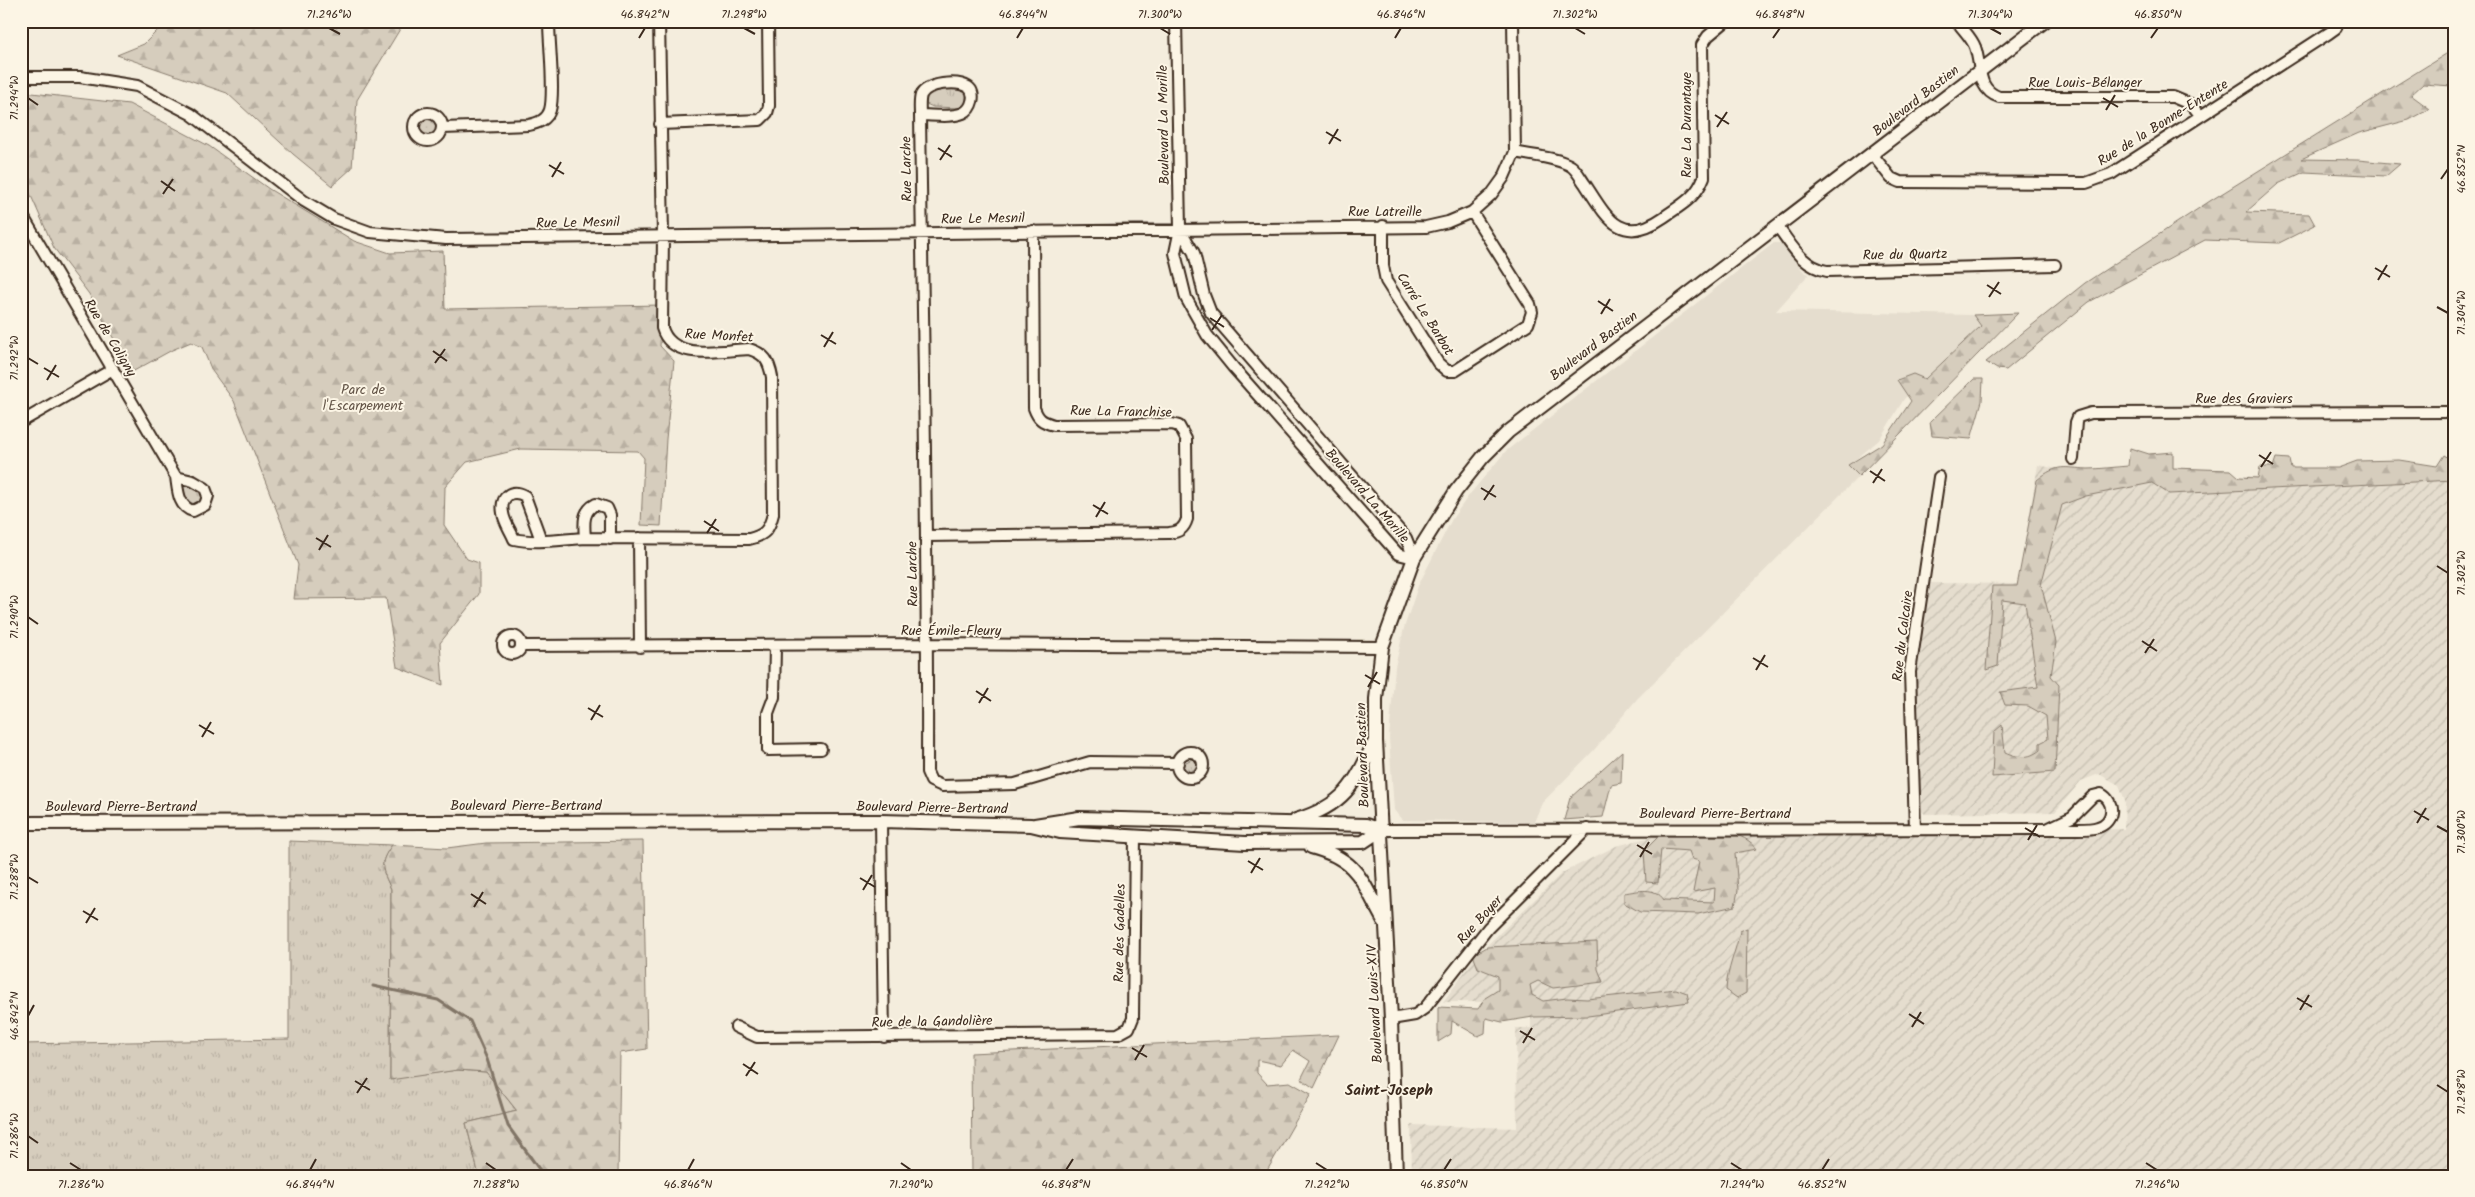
<svg xmlns="http://www.w3.org/2000/svg" width="2475" height="1197" font-family="Kalam,sans-serif">
  <style>
    .built { fill: #e5ddce }
    .industrial { fill: url(#industrial-furrows) }
    .grass { fill: url(#grass-tufts); stroke: #887c6e }
    .forest { fill: url(#forest-firs); stroke: #887c6e }
    .park { fill: url(#park-dots); stroke: #887c6e }
    .lines { fill: none; stroke-linecap: round; stroke-linejoin: round }
    .stream { stroke: #817466; stroke-width: 3 }
    .minor-casing { stroke: #3b2a1e; stroke-width: 14 }
    .major-casing { stroke: #3b2a1e; stroke-width: 16 }
    .minor { stroke: #fcf5e5; stroke-width: 10 }
    .major { stroke: #fcf5e5; stroke-width: 12 }
    .ticks { fill: none; stroke: #3b2a1e; stroke-width: 2 }
    .labels { text-anchor: middle; dominant-baseline: central; stroke-width: 4; stroke-linejoin: round; paint-order: stroke }
    .street-label { font-size: 14px; fill: #3b2a1e; stroke: #fcf5e5 }
    .park-label { font-size: 14px; fill: #625346; stroke: #fcf5e5 }
    .neighbourhood-label { font-size: 15px; font-weight: bold; fill: #3b2a1e; stroke: #fcf5e5 }
    .neatline { fill: none; stroke: #3b2a1e; stroke-width: 2 }
    .ticks-label { font-size: 12px; text-anchor: middle; fill: #3b2a1e }
  </style>
  <defs>
    <pattern id="industrial-furrows" width="10" height="10" patternUnits="userSpaceOnUse" patternTransform="scale(1.25)"><rect width="10" height="10" fill="#e5ddce"/><path d="M-1 1l2-2M0 10L10 0M9 11l2-2" fill="none" stroke="#c5beb0"/></pattern>
    <pattern id="grass-tufts" width="24" height="20" patternUnits="userSpaceOnUse" patternTransform="scale(1.25)"><rect width="24" height="20" fill="#d6cdbd"/><path d="M3 7l-1-3M5 7V3M7 7l1-3M15 17l-1-3M17 17v-4M19 17l1-3" fill="none" stroke="#b9b0a2"/></pattern>
    <pattern id="forest-firs" width="22" height="20" patternUnits="userSpaceOnUse" patternTransform="scale(1.25)"><rect width="22" height="20" fill="#d6cdbd"/><path d="M5 1l3.5 6h-7zM16 11l3.5 6h-7z" fill="#b9b0a2"/></pattern>
    <pattern id="park-dots" width="8" height="8" patternUnits="userSpaceOnUse" patternTransform="scale(1.25)"><rect width="8" height="8" fill="#d6cdbd"/><path d="M2 2h.1M6 6h.1" fill="none" stroke="#b9b0a2" stroke-width="1.8" stroke-linecap="round"/></pattern>
  </defs>
  <rect width="100%" height="100%" fill="#f4eddd"/>
  <filter id="ink" filterUnits="userSpaceOnUse"><feTurbulence type="fractalNoise" baseFrequency=".02" numOctaves="2"/><feDisplacementMap in="SourceGraphic" scale="10" xChannelSelector="R" yChannelSelector="G"/><feConvolveMatrix kernelMatrix="1 2 1 2 8 2 1 2 1" color-interpolation-filters="sRGB"/></filter>
  <g filter="url(#ink)">
    <!-- built -->
    <path class="built" d="M 1774,243 L 1781,243 L 1804,272 L 1809,274 L 1776,311 L 1973,315 L 1981,326 L 1904,399 L 1879,440 L 1849,465 L 1859,476 L 1637,699 L 1594,750 L 1542,803 L 1534,822 L 1402,820 L 1394,810 L 1389,738 L 1395,667 L 1404,628 L 1418,586 L 1452,519 L 1470,494 L 1506,451 Z"/>
    <!-- industrial -->
    <path class="industrial" d="M 2038,465 L 2097,477 L 2454,476 L 2454,1176 L 1412,1176 L 1411,1125 L 1517,1128 L 1516,1028 L 1531,1028 L 1531,1002 L 1443,1002 L 1476,956 L 1562,873 L 1616,846 L 1659,835 L 2124,829 L 2125,800 L 2119,785 L 2099,774 L 2081,781 L 2055,812 L 1925,814 L 1919,809 L 1915,672 L 1929,583 L 2018,584 Z"/>
    <!-- grass -->
    <path class="grass" d="M 963,89 L 966,94 L 966,103 L 961,108 L 933,107 L 926,104 L 926,100 C 932,86 950,90 963,89 Z
      M 183,482 L 200,489 L 204,496 L 203,501 L 196,505 L 188,501 L 181,484 Z
      M 1194,758 L 1199,763 L 1195,772 L 1190,772 L 1180,765 Z
      M 289,841 L 392,845 C 378,864 382,869 391,889 L 390,1079 L 458,1070 L 486,1072 L 517,1111 L 466,1123 L 479,1176 L 21,1176 L 21,1044 L 289,1039 Z"/>
    <!-- forest -->
    <path class="forest" d="M 167,21 L 414,21 L 403,24 L 357,100 L 352,168 L 332,186 L 293,154 L 227,93 L 117,55 L 144,44 Z
      M 2454,49 L 2452,86 L 2423,84 L 2411,95 L 2430,109 L 2409,120 L 2359,133 L 2301,159 L 2358,160 L 2400,164 L 2386,176 L 2304,172 L 2278,184 L 2246,212 L 2309,214 L 2315,225 L 2279,243 L 2205,240 L 2089,302 L 2006,370 L 1997,369 L 1986,362 L 2085,283 L 2210,201 Z
      M 23,92 L 129,104 L 209,146 L 269,189 L 354,241 L 390,253 L 443,251 L 445,309 L 662,305 L 660,346 L 674,361 L 666,439 L 661,526 L 641,525 L 644,458 L 638,451 L 521,449 L 467,462 L 445,487 L 444,525 L 467,559 L 479,563 L 479,594 L 440,643 L 443,685 L 397,667 L 386,598 L 294,599 L 298,565 L 234,401 L 212,371 L 202,347 L 191,342 L 172,350 L 132,372 L 89,294 L 54,248 L 25,182 Z
      M 2018,313 L 1859,476 L 1848,465 L 1882,444 L 1911,401 L 1897,380 L 1913,374 L 1925,379 L 1981,326 L 1973,315 Z
      M 1974,379 L 1983,379 L 1982,401 L 1971,439 L 1932,436 L 1930,422 Z
      M 2130,448 L 2149,454 L 2173,452 L 2173,468 L 2231,470 L 2239,477 L 2258,478 L 2260,467 L 2273,467 L 2276,458 L 2289,459 L 2291,468 L 2338,468 L 2357,461 L 2399,460 L 2437,466 L 2444,455 L 2454,461 L 2454,480 L 2169,494 L 2152,483 L 2086,496 L 2062,505 L 2041,585 L 2056,642 L 2051,676 L 2059,685 L 2055,772 L 1992,777 L 1994,732 L 2002,725 L 2005,752 C 2018,758 2029,759 2040,750 L 2040,743 L 2048,739 L 2046,716 L 2028,706 L 2005,705 L 2000,692 L 2038,687 L 2025,603 L 2002,600 L 1998,666 L 1986,670 L 1992,586 L 2017,586 L 2037,480 C 2058,463 2064,468 2088,469 C 2101,469 2115,467 2128,466 Z
      M 1622,751 L 1621,783 L 1611,785 L 1603,817 L 1564,820 L 1570,798 Z
      M 1697,832 C 1718,833 1743,830 1757,849 L 1735,853 L 1738,890 L 1735,906 L 1698,914 L 1640,912 L 1624,903 L 1624,893 C 1638,891 1655,886 1664,900 L 1714,902 L 1715,888 L 1693,892 L 1699,861 L 1692,859 L 1689,851 L 1661,849 L 1658,883 L 1646,882 L 1644,851 L 1659,836 Z
      M 643,841 L 647,1049 L 620,1053 L 618,1176 L 479,1176 L 466,1123 L 517,1111 L 486,1072 L 458,1070 L 390,1080 L 391,889 C 382,869 378,864 392,845 L 447,848 L 486,843 Z
      M 1747,928 L 1746,993 L 1737,998 L 1726,990 C 1727,969 1736,951 1740,931 Z
      M 1597,942 L 1598,969 L 1603,982 L 1553,988 L 1538,981 L 1530,985 L 1532,995 L 1543,1001 L 1567,998 L 1587,999 L 1676,989 L 1687,993 L 1689,1002 L 1588,1016 L 1533,1017 L 1502,1022 L 1486,1018 L 1485,1033 L 1478,1036 L 1452,1021 L 1451,1034 L 1438,1042 L 1438,1007 L 1478,1009 L 1485,998 L 1498,990 L 1498,976 L 1478,968 L 1473,955 L 1487,947 Z
      M 1339,1035 L 1314,1088 L 1301,1079 L 1310,1061 L 1293,1050 L 1281,1065 L 1257,1060 L 1257,1073 L 1267,1084 L 1290,1082 L 1311,1094 L 1264,1176 L 972,1176 L 971,1053 Z"/>
    <!-- park -->
    <path class="park" d="M 426,114 L 434,115 L 446,128 C 437,137 431,145 419,138 L 414,128 L 416,119 Z"/>
    <g class="lines">
      <!-- stream -->
      <path class="stream" d="M 373,986 L 438,1000 L 470,1021 L 487,1059 L 508,1126 L 544,1176"/>
      <defs>
        <path id="minor" d="M 548,21 L 645,21
          M 1176,21 L 1180,229 L 1175,253 L 1186,298 L 1207,335 L 1233,367 L 1398,554 L 1414,558
          M 1957,21 C 1962,29 1972,38 1975,47 C 1982,66 1976,89 1999,97 L 2173,97 L 2192,105 L 2200,115
          M 21,77 L 80,77 L 137,86 L 191,114 L 304,201 L 334,219 L 370,232 L 446,239 L 1426,227 L 1448,222 L 1472,212 L 1491,195 L 1504,177 L 1515,152 L 1513,21
          M414 127a14 14 0 1 1 28 0a14 14 0 1 1-28 0Z
          M 920,115 C 933,115 951,118 963,113 C 972,109 977,93 968,87 C 957,80 927,83 921,95 C 919,101 920,109 920,115 C 923,334 928,553 927,772 L 931,781 L 942,786 L 1015,784 L 1090,762 L 1178,763
          M 660,124 L 760,120 L 767,113 L 769,106 L 768,21
          M 442,128 L 529,125 C 538,123 547,120 550,110 C 555,93 549,43 549,22
          M 1515,152 C 1532,156 1556,157 1571,166 C 1577,170 1581,179 1585,184 C 1607,218 1621,247 1664,217 C 1681,205 1696,198 1704,177 L 1702,45 L 1708,36 L 1726,21
          M 1872,154 L 1891,178 L 1900,182 L 2086,183 L 2111,174 L 2329,33 L 2336,28 L 2338,21
          M 21,213 L 176,477
          M 1383,226 L 1383,266 L 1386,281 L 1438,363 L 1447,371 L 1455,371 L 1528,324 L 1532,312 L 1530,304 L 1472,212
          M 1777,226 C 1792,245 1801,266 1827,271 L 2055,265
          M 1180,229 L 1194,253 L 1204,295 L 1211,313 L 1406,538 L 1414,558
          M 21,422 L 113,369
          M 2073,459 L 2076,422 L 2078,417 L 2091,413 L 2454,412
          M 176,477 L 193,481 L 205,488 L 208,496 L 205,505 L 193,511 C 178,507 178,490 176,477 Z
          M 926,536 L 1169,533 C 1179,532 1184,529 1187,519 L 1186,439 L 1179,426 L 1172,424 L 1054,425 C 1042,422 1038,419 1034,408 L 1033,231
          M 585,538 C 584,524 582,511 596,504 L 607,508 L 610,515 L 610,539
          M 639,538 L 640,647
          M 541,540 L 525,496 C 511,488 500,497 503,513 C 504,522 511,531 514,539 C 537,544 562,539 587,538 C 641,538 695,539 749,539 C 765,535 769,530 773,514 L 772,377 C 769,361 765,354 749,349 C 721,350 672,362 662,328 L 663,235 L 659,21
          M503 645a9 9 0 1 1 18 0a9 9 0 1 1-18 0Z
          M 521,646 L 928,644 L 1382,647
          M 775,647 L 774,697 L 768,713 L 768,750 L 821,749
          M1177 765a13 13 0 1 1 26 0a13 13 0 1 1-26 0Z
          M 881,821 L 884,1037
          M 1915,828 L 1910,672 L 1939,477
          M 1381,830 L 2078,829 C 2084,829 2093,829 2098,827 C 2114,822 2116,802 2101,794 L 2093,796 L 2072,817 L 2049,828
          M 1391,1019 L 1415,1015 L 1425,1008 L 1488,928 L 1587,829
          M 736,1027 L 757,1037 L 1118,1034 L 1129,1028 L 1133,1018 L 1135,837"/>
        <path id="major" d="M 1296,820 C 1345,805 1354,785 1375,741
          M 21,823 L 881,821 L 1031,825 L 1060,832 L 1245,843 L 1363,842 L 1381,830
          M 1035,825 L 1079,818 L 1366,825 L 1381,830
          M 1311,847 C 1360,860 1361,881 1384,921
          M 1396,1176 L 1391,1019 L 1376,741 L 1376,699 L 1382,647 L 1414,558 L 1456,491 L 1483,457 L 1508,432 L 2045,21"/>
      </defs>
      <!-- minor casing -->
      <use href="#minor" class="minor-casing"/>
      <!-- major casing -->
      <use href="#major" class="major-casing"/>
      <!-- minor -->
      <use href="#minor" class="minor"/>
      <!-- major -->
      <use href="#major" class="major"/>
    </g>
  </g>
  <!-- ticks -->
  <path class="ticks" d="M 329,28 L 340,34M 744,28 L 755,34M 1160,28 L 1170,34M 1575,28 L 1585,34M 1990,28 L 2001,34M 639,38 L 645,28M 1017,38 L 1023,28M 1395,38 L 1401,28M 1773,38 L 1780,28M 2151,38 L 2158,28M 28,98 L 38,105M 2103,98 L 2118,107M 2106,110 L 2115,95M 1715,115 L 1729,124M 1717,127 L 1727,112M 1326,132 L 1341,141M 1329,144 L 1338,129M 938,148 L 952,157M 940,160 L 950,145M 549,165 L 564,174M 552,177 L 561,162M 2441,179 L 2448,169M 161,181 L 175,191M 163,194 L 173,179M 2375,268 L 2390,277M 2378,280 L 2387,265M 1987,285 L 2001,294M 1989,297 L 1999,282M 1598,301 L 1613,311M 2437,307 L 2448,313M 1601,314 L 1610,299M 1210,318 L 1224,327M 1212,330 L 1222,315M 821,335 L 836,344M 824,347 L 833,332M 433,351 L 447,361M 28,358 L 38,364M 435,363 L 445,349M 44,368 L 59,377M 47,380 L 56,365M 2259,455 L 2273,464M 2261,467 L 2271,452M 1870,471 L 1885,481M 1873,483 L 1882,469M 1481,488 L 1496,497M 1484,500 L 1494,485M 1093,505 L 1108,514M 1096,517 L 1105,502M 704,521 L 719,531M 707,533 L 716,519M 316,538 L 331,547M 319,550 L 328,535M 2437,566 L 2448,573M 28,617 L 38,624M 2142,641 L 2157,651M 2145,653 L 2154,639M 1753,658 L 1768,667M 1756,670 L 1765,655M 1365,675 L 1380,684M 1368,687 L 1377,672M 976,691 L 991,701M 979,703 L 988,688M 588,708 L 603,717M 591,720 L 600,705M 199,725 L 214,734M 202,737 L 211,722M 2414,811 L 2429,820M 2417,823 L 2426,808M 2437,826 L 2448,832M 2025,828 L 2040,837M 2028,840 L 2037,825M 1637,845 L 1652,854M 1640,857 L 1649,842M 1248,861 L 1263,870M 1251,873 L 1260,858M 28,877 L 38,883M 860,878 L 875,887M 863,890 L 872,875M 471,894 L 486,904M 474,907 L 483,892M 83,911 L 98,920M 86,923 L 95,908M 2297,998 L 2312,1007M 2300,1010 L 2309,995M 1909,1014 L 1924,1024M 28,1016 L 34,1005M 1912,1027 L 1921,1012M 1520,1031 L 1535,1040M 1523,1043 L 1532,1028M 1132,1048 L 1147,1057M 1135,1060 L 1144,1045M 743,1064 L 758,1074M 746,1076 L 755,1062M 355,1081 L 370,1090M 2437,1085 L 2448,1092M 357,1093 L 367,1078M 28,1136 L 38,1143M 70,1163 L 81,1170M 486,1163 L 496,1170M 901,1163 L 911,1170M 1316,1163 L 1327,1170M 1731,1163 L 1742,1170M 2146,1163 L 2157,1170M 310,1170 L 316,1159M 688,1170 L 694,1159M 1066,1170 L 1073,1159M 1444,1170 L 1451,1159M 1822,1170 L 1829,1159"/>
  <g class="labels">
    <!-- street labels -->
    <g class="street-label">
      <text x="2085" y="83">Rue Louis-Bélanger</text>
      <text transform="translate(1916 101) rotate(-38)">Boulevard Bastien</text>
      <text transform="translate(2163 123) rotate(-32)">Rue de la Bonne-Entente</text>
      <text transform="translate(1164 125) rotate(-91)">Boulevard La Morille</text>
      <text transform="translate(1687 125) rotate(-90)">Rue La Durantaye</text>
      <text transform="translate(907 169) rotate(-91)">Rue Larche</text>
      <text x="1385" y="212">Rue Latreille</text>
      <text transform="translate(983 219) rotate(-1)">Rue Le Mesnil</text>
      <text transform="translate(578 223) rotate(-1)">Rue Le Mesnil</text>
      <text transform="translate(1905 255) rotate(-1)">Rue du Quartz</text>
      <text transform="translate(1425 314) rotate(58)">Carré Le Barbot</text>
      <text transform="translate(719 336) rotate(3)">Rue Monfet</text>
      <text transform="translate(110 338) rotate(59)">Rue de Coligny</text>
      <text transform="translate(1594 346) rotate(-37)">Boulevard Bastien</text>
      <text x="2244" y="399">Rue des Graviers</text>
      <text transform="translate(1121 412) rotate(1)">Rue La Franchise</text>
      <text transform="translate(1367 496) rotate(49)">Boulevard La Morille</text>
      <text transform="translate(913 574) rotate(-91)">Rue Larche</text>
      <text x="951" y="631">Rue Émile-Fleury</text>
      <text transform="translate(1903 636) rotate(-83)">Rue du Calcaire</text>
      <text transform="translate(1363 755) rotate(-92)">Boulevard Bastien</text>
      <text x="526" y="806">Boulevard Pierre-Bertrand</text>
      <text x="121" y="807">Boulevard Pierre-Bertrand</text>
      <text transform="translate(932 808) rotate(1)">Boulevard Pierre-Bertrand</text>
      <text x="1715" y="814">Boulevard Pierre-Bertrand</text>
      <text transform="translate(1480 920) rotate(-48)">Rue Boyer</text>
      <text transform="translate(1120 933) rotate(-89)">Rue des Gadelles</text>
      <text transform="translate(1375 1004) rotate(-93)">Boulevard Louis-XIV</text>
      <text transform="translate(932 1022) rotate(-1)">Rue de la Gandolière</text>
    </g>
    <!-- park labels -->
    <g class="park-label">
      <text x="363" y="390">Parc de<tspan x="363" dy="16">l'Escarpement</tspan></text>
    </g>
    <!-- neighbourhood labels -->
    <g class="neighbourhood-label">
      <text x="1389" y="1091">Saint-Joseph</text>
    </g>
  </g>
  <!-- margin -->
  <rect width="2475" height="1197" fill="none" stroke="#fcf5e5" stroke-width="55"/>
  <rect x="28" y="28" width="2420" height="1142" class="neatline"/>
  <g class="ticks-label">
    <text x="329" y="18">71.296°W</text>
    <text x="645" y="18">46.842°N</text>
    <text x="744" y="18">71.298°W</text>
    <text x="1023" y="18">46.844°N</text>
    <text x="1160" y="18">71.300°W</text>
    <text x="1401" y="18">46.846°N</text>
    <text x="1575" y="18">71.302°W</text>
    <text x="1780" y="18">46.848°N</text>
    <text x="1990" y="18">71.304°W</text>
    <text x="2158" y="18">46.850°N</text>
    <text transform="translate(14 98) rotate(-90)" y="4">71.294°W</text>
    <text transform="translate(2461 169) rotate(-90)" y="4">46.852°N</text>
    <text transform="translate(2461 313) rotate(-90)" y="4">71.304°W</text>
    <text transform="translate(14 358) rotate(-90)" y="4">71.292°W</text>
    <text transform="translate(2461 573) rotate(-90)" y="4">71.302°W</text>
    <text transform="translate(14 617) rotate(-90)" y="4">71.290°W</text>
    <text transform="translate(2461 832) rotate(-90)" y="4">71.300°W</text>
    <text transform="translate(14 877) rotate(-90)" y="4">71.288°W</text>
    <text transform="translate(14 1016) rotate(-90)" y="4">46.842°N</text>
    <text transform="translate(2461 1092) rotate(-90)" y="4">71.298°W</text>
    <text transform="translate(14 1136) rotate(-90)" y="4">71.286°W</text>
    <text x="81" y="1188">71.286°W</text>
    <text x="310" y="1188">46.844°N</text>
    <text x="496" y="1188">71.288°W</text>
    <text x="688" y="1188">46.846°N</text>
    <text x="911" y="1188">71.290°W</text>
    <text x="1066" y="1188">46.848°N</text>
    <text x="1327" y="1188">71.292°W</text>
    <text x="1444" y="1188">46.850°N</text>
    <text x="1742" y="1188">71.294°W</text>
    <text x="1822" y="1188">46.852°N</text>
    <text x="2157" y="1188">71.296°W</text>
  </g>
</svg>
